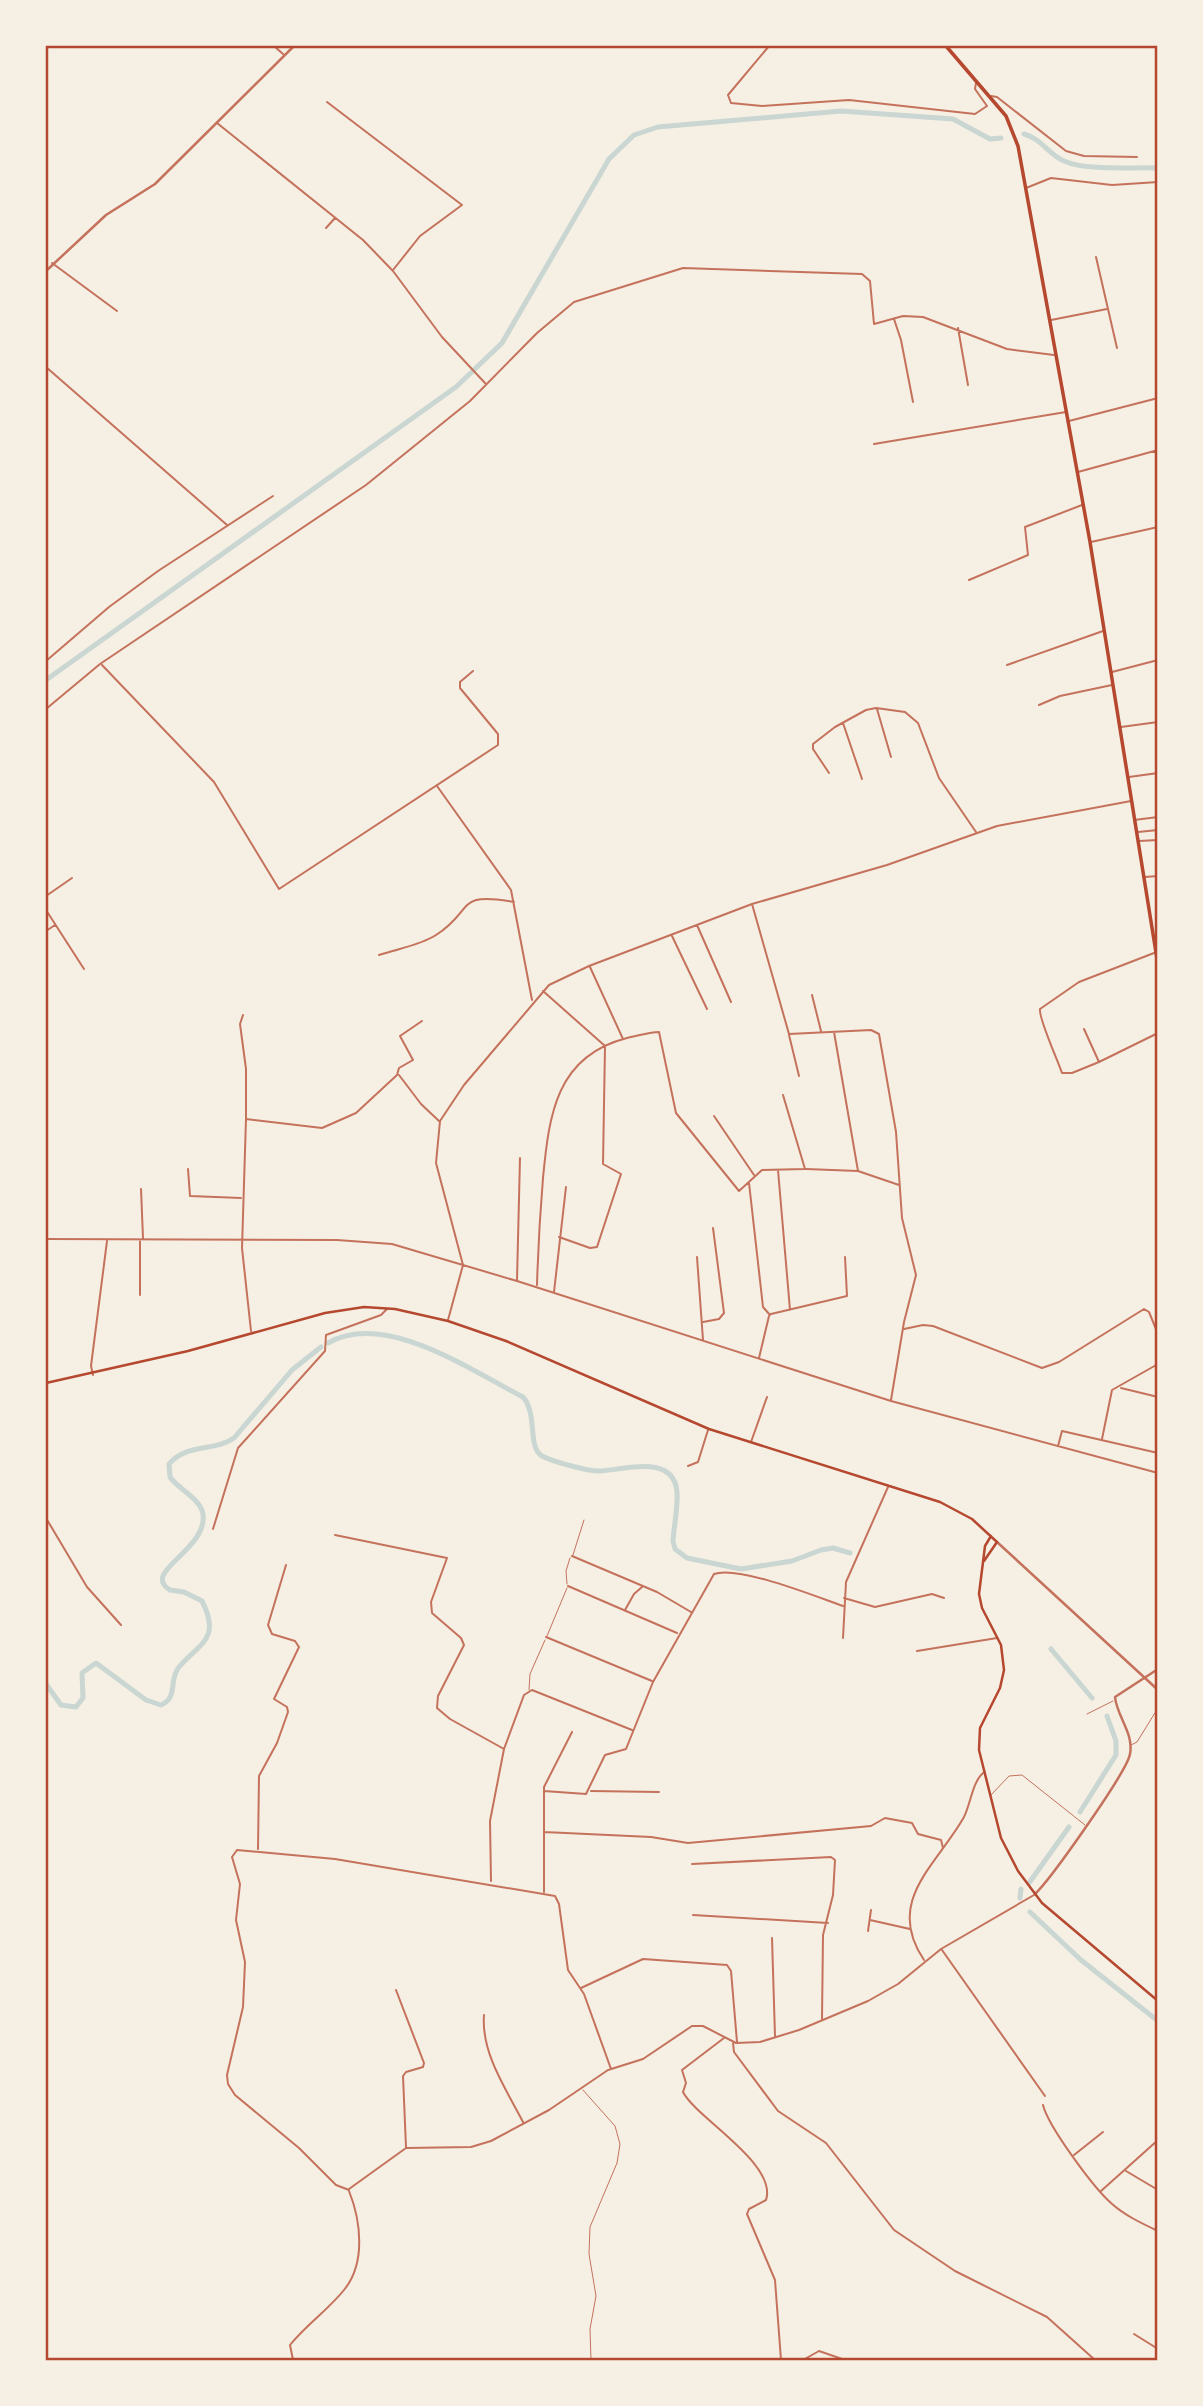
<svg xmlns="http://www.w3.org/2000/svg" width="1203" height="2406" font-family="Montserrat,sans-serif">
  <style>
    .lines { fill: none; stroke-linecap: round; stroke-linejoin: round }
    .canal { stroke: #c9d6d2; stroke-width: 5 }
    .service { stroke: #c5725c; stroke-width: 1 }
    .minor { stroke: #c5725c; stroke-width: 2 }
    .tertiary { stroke: #c5725c; stroke-width: 2.5 }
    .secondary { stroke: #b5482f; stroke-width: 2.5 }
    .primary { stroke: #b5482f; stroke-width: 3.5 }
    .neatline { fill: none; stroke: #b5482f; stroke-width: 2.5 }
  </style>
  <rect width="100%" height="100%" fill="#f6efe4"/>
  <g class="lines">
    <!-- canal -->
    <path class="canal" d="M 1024,134 C 1042,139 1048,154 1064,161 C 1086,171 1132,167 1158,168
      M 46,680 L 456,387 L 502,343 L 609,159 L 634,135 L 658,127 L 841,111 L 953,119 L 990,139 L 1001,138
      M 328,1343 C 385,1310 472,1371 523,1397 C 538,1414 527,1447 542,1456 C 551,1461 590,1472 600,1471 C 623,1470 674,1453 677,1492 C 678,1508 674,1525 673,1541 L 675,1549 L 687,1558 L 741,1569 L 792,1561 L 821,1550 L 833,1548 L 850,1553
      M 1051,1649 L 1092,1698
      M 46,1684 L 61,1705 L 76,1707 L 83,1698 L 82,1673 L 96,1663 L 146,1700 L 161,1705 C 179,1697 168,1680 179,1667 C 198,1644 222,1640 202,1601 L 184,1592 L 170,1590 C 140,1572 208,1550 203,1514 C 200,1498 178,1489 170,1477 L 169,1464 C 187,1443 214,1452 234,1438 L 292,1370 L 321,1347
      M 1080,1812 L 1116,1755 L 1116,1741 L 1107,1716
      M 1029,1883 L 1069,1827
      M 1020,1898 L 1021,1889
      M 1030,1912 L 1081,1960 L 1158,2021"/>
    <!-- service -->
    <path class="service" d="M 573,1555 L 584,1520
      M 567,1584 L 566,1571 L 570,1558
      M 547,1636 L 567,1588
      M 529,1690 L 530,1674 L 545,1640
      M 1087,1714 L 1113,1701
      M 1131,1745 L 1137,1742 L 1158,1708
      M 991,1795 L 1009,1776 L 1022,1775 L 1085,1825
      M 583,2090 L 615,2126 L 620,2144 L 617,2163 L 590,2227 L 589,2254 L 596,2296 L 590,2329 L 591,2360"/>
    <!-- minor -->
    <path class="minor" d="M 274,46 L 283,54
      M 769,46 L 728,95 L 731,103 L 762,106 L 849,100 L 975,114 L 987,106 L 975,89 L 976,83
      M 991,96 L 997,97 L 1066,151 L 1084,156 L 1137,157
      M 327,102 L 462,205 L 420,236 L 393,270
      M 217,123 L 363,240 L 393,271 L 442,337 L 485,383
      M 1026,188 L 1051,178 L 1112,185 L 1158,182
      M 326,228 L 335,218
      M 1096,257 L 1117,348
      M 52,263 L 117,311
      M 894,319 L 901,340 L 913,402
      M 1051,320 L 1107,309
      M 958,328 L 968,385
      M 46,367 L 227,525
      M 1069,421 L 1158,398
      M 874,444 L 1066,412
      M 1155,451 L 1158,459
      M 1078,472 L 1158,450
      M 1091,542 L 1158,527
      M 969,580 L 1028,555 L 1025,527 L 1082,505
      M 46,661 L 109,607 L 158,571 L 273,496
      M 102,665 L 214,782 L 279,889 L 498,745 L 498,734 L 460,688 L 460,682 L 473,671
      M 1007,665 L 1103,631
      M 1112,672 L 1158,660
      M 1039,705 L 1060,696 L 1112,685
      M 46,709 L 100,664 L 366,485 L 470,401 L 537,333 L 574,302 L 683,268 L 862,274 L 870,281 L 874,324 L 903,316 L 923,317 L 1007,349 L 1054,355
      M 877,709 L 891,757
      M 843,723 L 862,779
      M 1121,727 L 1158,722
      M 829,773 L 813,749 L 813,744 L 835,727 L 866,710 L 876,708 L 905,712 L 918,723 L 939,778 L 976,832
      M 1129,777 L 1158,773
      M 437,786 L 511,890 L 532,1000
      M 1134,820 L 1158,817
      M 1138,832 L 1158,830
      M 1139,841 L 1158,840
      M 1145,877 L 1158,876
      M 46,896 L 72,878
      M 752,904 L 789,1034 L 871,1030 L 879,1034 L 896,1132 L 902,1218 L 916,1275 L 904,1322 L 891,1400
      M 46,910 L 84,969
      M 697,925 L 731,1002
      M 46,931 L 55,925
      M 672,936 L 707,1009
      M 379,955 C 397,949 421,945 436,935 C 475,910 454,891 514,902
      M 590,967 L 623,1039
      M 543,991 L 605,1046 L 603,1164 L 621,1174 L 597,1247 L 590,1248 L 559,1237
      M 812,995 L 821,1031
      M 243,1015 L 240,1024 L 246,1069 L 246,1119 L 242,1248 L 251,1331
      M 1084,1029 L 1099,1062 L 1158,1033
      M 834,1032 L 858,1171
      M 789,1035 L 799,1076
      M 1099,1062 L 1072,1073 L 1062,1073 C 1058,1061 1038,1017 1040,1009 L 1079,982 L 1154,953
      M 399,1075 L 421,1104 L 439,1121
      M 714,1116 L 754,1175
      M 246,1119 L 322,1128 L 356,1113 L 397,1075 L 399,1068 L 413,1060 L 400,1036 L 422,1021
      M 188,1169 L 190,1196 L 241,1198
      M 806,1169 L 858,1171 L 899,1185
      M 778,1170 L 790,1310
      M 749,1183 L 763,1307 L 770,1315
      M 141,1189 L 143,1238
      M 46,1239 L 337,1240 L 392,1244 L 517,1281 L 891,1401 L 1158,1473
      M 140,1240 L 140,1295
      M 697,1257 L 703,1340
      M 517,1280 L 520,1158
      M 537,1285 C 538,1249 540,1214 543,1178 C 549,1115 556,1056 627,1038 C 637,1036 649,1032 659,1032 L 676,1113 L 739,1191 L 762,1170 L 805,1169 L 783,1095
      M 554,1292 L 566,1187
      M 771,1314 L 847,1296 L 845,1257
      M 448,1320 L 463,1265 L 436,1163 L 440,1121 L 464,1085 L 549,985 L 589,966 L 752,904 L 887,865 L 997,826 L 1131,801
      M 703,1322 L 719,1319 L 724,1313 L 713,1228
      M 904,1329 L 923,1325 L 933,1326 L 1042,1368 L 1059,1362 L 1144,1309 L 1149,1312 L 1158,1334
      M 759,1358 L 769,1316
      M 93,1375 L 91,1366 L 107,1241
      M 1121,1388 L 1158,1397
      M 1102,1439 L 1112,1390 L 1158,1364
      M 751,1442 L 767,1397
      M 1058,1446 L 1062,1431 L 1158,1453
      M 688,1466 L 698,1462 L 708,1430
      M 46,1518 L 87,1587 L 121,1625
      M 213,1529 L 238,1448 L 325,1351 L 326,1335 L 381,1315 L 387,1309
      M 335,1535 L 447,1558 L 431,1602 L 432,1613 L 461,1638 L 464,1645 L 438,1696 L 437,1708 L 450,1719 L 504,1749
      M 572,1556 L 657,1592 L 691,1612
      M 568,1586 L 677,1633
      M 844,1598 L 875,1607 L 932,1594 L 944,1598
      M 625,1610 L 634,1594 L 642,1587
      M 546,1637 L 652,1681
      M 843,1638 L 846,1582 L 888,1487
      M 917,1651 L 997,1638
      M 544,1791 L 586,1794 L 605,1755 L 626,1749 L 653,1682 L 714,1574 C 738,1565 817,1597 843,1606
      M 591,1791 L 659,1792
      M 544,1832 L 651,1837 L 688,1843 L 871,1826 L 885,1818 L 912,1823 L 918,1834 L 941,1840 L 943,1848
      M 258,1849 L 259,1776 L 277,1743 L 288,1712 L 287,1707 L 274,1699 L 299,1647 L 295,1641 L 272,1634 L 268,1625 L 286,1565
      M 692,1864 L 831,1857 L 835,1860 L 833,1895 L 823,1935 L 822,2019
      M 491,1881 L 490,1821 L 504,1749 L 524,1695 L 532,1690 L 632,1730
      M 544,1892 L 544,1787 L 572,1732
      M 693,1915 L 828,1923
      M 870,1920 L 910,1929
      M 868,1931 L 871,1910
      M 772,1938 L 775,2036
      M 942,1950 L 1045,2096
      M 924,1960 C 884,1901 937,1865 964,1817 C 971,1803 972,1783 983,1773
      M 581,1988 L 643,1959 L 727,1965 L 731,1971 L 737,2042
      M 396,1990 L 424,2063 L 423,2067 L 406,2072 L 403,2076 L 406,2147
      M 484,2015 C 481,2053 506,2089 523,2122
      M 724,2038 L 682,2070 L 686,2083 L 683,2092 C 696,2118 778,2164 766,2200 L 749,2209 L 747,2214 L 775,2280 L 781,2360
      M 733,2043 L 734,2052 L 778,2111 L 826,2143 L 894,2230 L 955,2271 L 1047,2317 L 1095,2360
      M 1043,2105 C 1048,2126 1093,2187 1111,2203 C 1124,2215 1141,2223 1158,2231
      M 1074,2155 L 1103,2132
      M 1126,2171 L 1158,2190
      M 349,2189 L 406,2148 L 471,2147 L 491,2141 L 549,2110 L 608,2070 L 643,2059 L 692,2026 L 703,2026 L 736,2043 L 760,2042 L 799,2030 L 868,2001 L 898,1984 L 941,1949 L 1034,1895
      M 349,2190 L 336,2185 L 299,2148 L 235,2095 L 228,2084 L 227,2075 L 243,2007 L 245,1962 L 236,1920 L 240,1884 L 232,1857 L 237,1850 L 335,1859 L 555,1896 L 559,1904 L 568,1970 L 584,1994 L 611,2069
      M 1101,2191 L 1158,2140
      M 1134,2334 L 1158,2349
      M 293,2360 L 290,2345 C 306,2325 328,2310 344,2290 C 366,2263 361,2221 349,2191
      M 803,2360 L 819,2351 L 845,2360"/>
    <!-- tertiary -->
    <path class="tertiary" d="M 46,271 L 106,215 L 155,184 L 294,46
      M 997,1542 L 1158,1690
      M 1035,1894 C 1050,1880 1127,1772 1130,1754 C 1134,1733 1117,1717 1115,1697 L 1158,1669"/>
    <!-- secondary -->
    <path class="secondary" d="M 46,1383 L 188,1351 L 325,1313 L 364,1307 L 395,1309 L 448,1321 L 506,1341 L 709,1429 L 940,1502 L 972,1519 L 997,1542 L 984,1561
      M 991,1536 L 985,1546 L 979,1594 L 982,1608 L 1001,1645 L 1004,1670 L 1000,1688 L 980,1728 L 979,1750 L 1001,1838 L 1018,1871 L 1042,1903 L 1158,2001"/>
    <!-- primary -->
    <path class="primary" d="M 946,46 L 1006,116 L 1018,146 L 1090,542 L 1158,965"/>
  </g>
  <!-- border -->
  <rect width="1203" height="2406" fill="none" stroke="#f6efe4" stroke-width="94"/>
  <rect x="47" y="47" width="1109" height="2312" class="neatline"/>
</svg>
